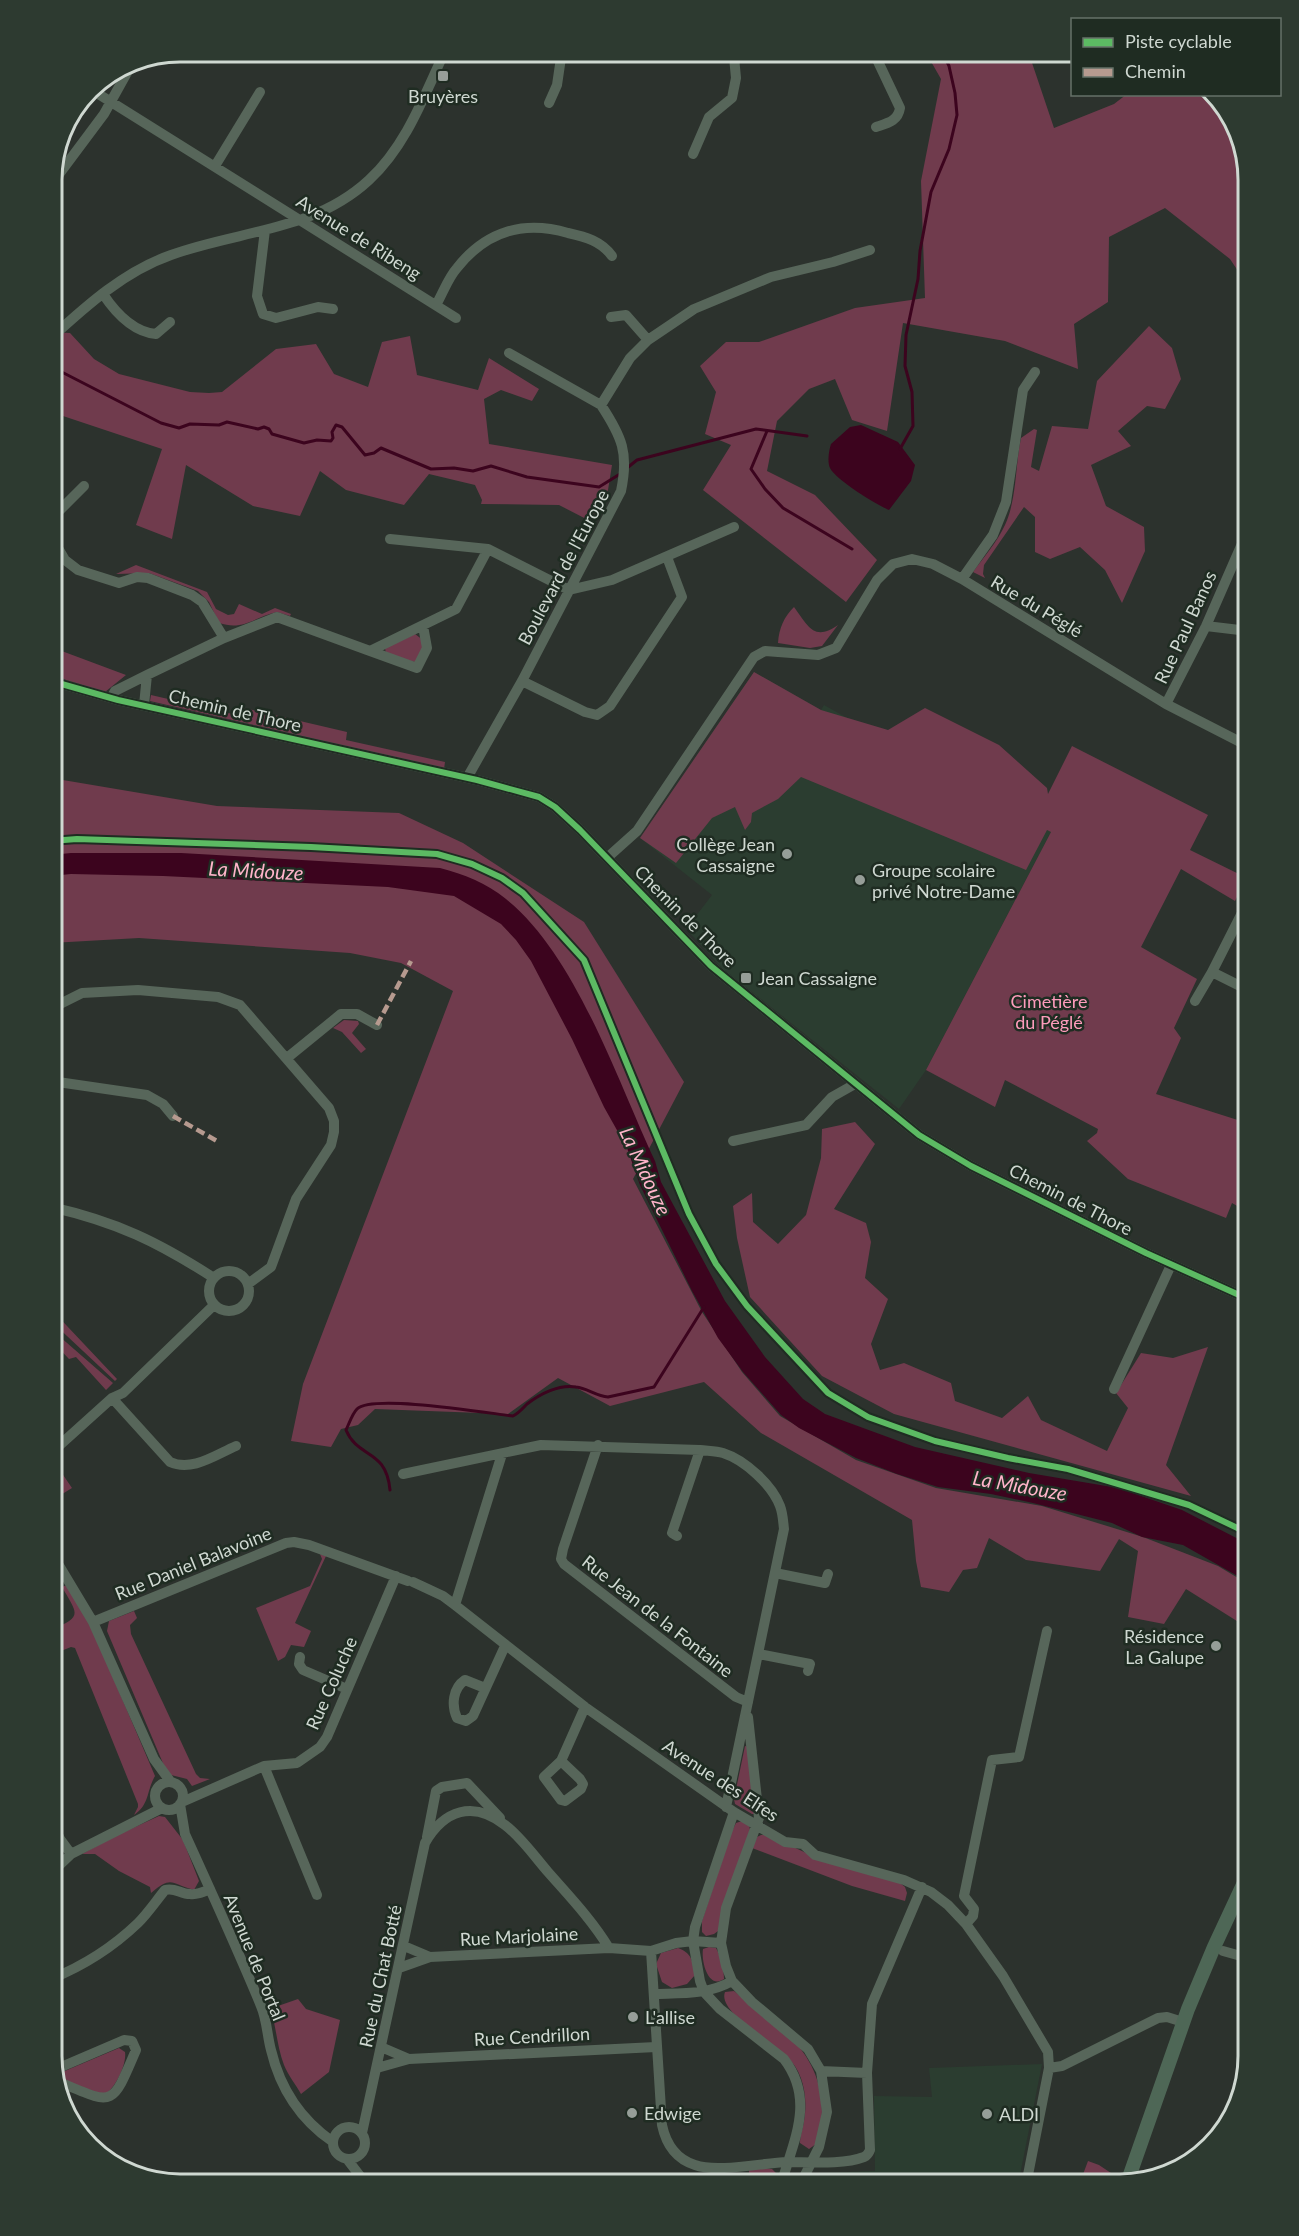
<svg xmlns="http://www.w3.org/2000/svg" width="1299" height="2236" font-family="Lato,sans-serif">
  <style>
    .built { fill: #2b3d30 }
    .green { fill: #703b4d }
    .water { fill: #3c041e }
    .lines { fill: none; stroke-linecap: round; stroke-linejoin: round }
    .stream { stroke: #3c041e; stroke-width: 3 }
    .minor { stroke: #57665a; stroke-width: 10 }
    .major { stroke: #4e6756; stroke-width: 14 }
    .quiet { stroke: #b69a8f; stroke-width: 4.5; stroke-dasharray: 9 4.5; stroke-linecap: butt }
    .cycleway-casing { stroke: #1f2c22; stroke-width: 10 }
    .cycleway { stroke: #5cba63; stroke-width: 6 }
    .poi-dot { fill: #969e98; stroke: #1f2c22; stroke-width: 2 }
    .labels { text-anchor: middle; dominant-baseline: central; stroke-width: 5; stroke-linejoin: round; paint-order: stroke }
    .poi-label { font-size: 18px; fill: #cfd8d1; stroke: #1f2c22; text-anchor: start }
    .street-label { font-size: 18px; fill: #cfd8d1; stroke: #1f2c22 }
    .park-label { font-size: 18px; fill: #fe9cbc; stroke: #1f2c22 }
    .water-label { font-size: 20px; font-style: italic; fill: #ffb4ca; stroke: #1f2c22 }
    .rim { fill: none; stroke: #cfd8d1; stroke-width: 3 }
  </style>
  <rect width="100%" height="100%" fill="#2c322d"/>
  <!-- built -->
  <path class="built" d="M 754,672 L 821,710 L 824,705 L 1051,832 L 926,1070 L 899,1109 L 723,969 L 686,929 L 712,895 L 640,838 Z
    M 1042,2064 L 1018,2185 L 820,2185 L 820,2173 L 875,2171 L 874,2096 L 932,2097 L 929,2068 Z"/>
  <!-- green -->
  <path class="green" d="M 925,51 L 1028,51 L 1054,128 L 1114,104 L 1127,94 L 1210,95 L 1235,123 L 1248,179 L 1248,286 L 1230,259 L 1165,208 L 1109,237 L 1108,302 L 1074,324 L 1078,369 L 1005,341 L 903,323 L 887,431 L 852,420 L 835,379 L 809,389 L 777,421 L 767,471 L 815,495 L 877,560 L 846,602 L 703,490 L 731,445 L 705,434 L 716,392 L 700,366 L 726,342 L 759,342 L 855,308 L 925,298 L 921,181 L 941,79 Z
    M 1149,326 L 1172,348 L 1181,379 L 1165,409 L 1147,406 L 1118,431 L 1131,446 L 1091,465 L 1106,506 L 1144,527 L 1145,551 L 1122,603 L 1105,570 L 1080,547 L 1050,559 L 1035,552 L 1035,517 L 1024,507 L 984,565 L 983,574 L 985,578 L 973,572 C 984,557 997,542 1005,525 C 1017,499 1015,466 1021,438 L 1034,429 L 1037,430 L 1031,467 L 1039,471 L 1052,426 L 1088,429 L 1097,381 Z
    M 51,332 L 70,333 L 94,359 L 119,374 L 190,392 L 209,393 L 222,392 L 276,349 L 316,344 L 334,374 L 368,387 L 382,342 L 410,336 L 417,375 L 478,390 L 489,358 L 539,389 L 532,401 L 501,390 L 484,399 L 489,444 L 612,465 L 608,490 L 592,522 L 559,505 L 481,504 L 482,500 L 475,485 L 429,474 L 404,505 L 346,490 L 320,471 L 300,516 L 253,506 L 186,465 L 172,539 L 136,525 L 162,449 L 51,412 Z
    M 136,565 L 207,592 L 216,609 L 228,615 L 234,614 L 239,604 L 262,614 L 275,608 L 291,614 L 290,616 L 277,612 C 254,617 244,631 219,623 L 209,602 L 198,591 L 149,573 L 116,574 Z
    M 794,607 C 808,626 814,642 838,625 L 822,646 L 810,648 L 778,643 C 779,628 784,617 794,607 Z
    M 415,634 L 423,640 L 423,650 L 416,662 L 407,661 L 386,654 L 385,648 Z
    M 51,647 L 126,675 L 105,692 L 66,680 L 51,673 Z
    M 754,672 L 821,710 L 888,730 L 925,708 L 999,745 L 1047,788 L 1048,794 L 1072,746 L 1208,815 L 1190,850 L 1247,878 L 1235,901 L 1181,869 L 1141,947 L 1197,979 L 1174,1028 L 1181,1038 L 1156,1094 L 1244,1122 L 1248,1120 L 1248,1212 L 1232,1203 L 1226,1218 L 1128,1179 L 1087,1141 L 1097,1133 L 1098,1129 L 1005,1080 L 995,1107 L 926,1070 L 1051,832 L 1047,830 L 1026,870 L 801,777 L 778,799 L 752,813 L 751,822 L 745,830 L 735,807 L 712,818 L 676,863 L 640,838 Z
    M 151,695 L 237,715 L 240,707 L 347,732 L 346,740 L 445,762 L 444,769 L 150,701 Z
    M 51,778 L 217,806 L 399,813 L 463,843 L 584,922 L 684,1082 L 633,1179 L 702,1312 L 742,1372 L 780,1416 L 856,1460 L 936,1488 L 1042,1506 L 1143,1537 L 1218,1566 L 1248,1584 L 1248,1628 L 1186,1589 L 1164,1624 L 1128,1617 L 1138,1551 L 1119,1539 L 1100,1571 L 1026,1560 L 989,1538 L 977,1568 L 963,1570 L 949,1592 L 921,1587 L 916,1561 L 912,1520 L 761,1433 L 704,1382 L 610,1406 L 558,1378 L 508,1414 L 375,1409 L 358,1425 L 341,1429 L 331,1447 L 291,1441 L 303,1384 L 453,991 L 401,963 L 350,953 L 139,938 L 51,943 Z
    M 344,1020 L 358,1021 L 359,1024 L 352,1033 L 366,1049 L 361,1053 L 342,1032 L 333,1028 Z
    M 855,1122 L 875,1144 L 834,1209 L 866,1223 L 871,1242 L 865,1278 L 888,1299 L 871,1344 L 880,1370 L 904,1363 L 951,1383 L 955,1401 L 1002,1418 L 1028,1396 L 1041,1420 L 1107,1451 L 1128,1408 L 1116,1393 L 1141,1353 L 1173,1358 L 1208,1347 L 1166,1465 L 1191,1496 L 894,1414 L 822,1376 L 750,1297 L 737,1238 L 733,1206 L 752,1193 L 753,1222 L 778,1244 L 806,1215 L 821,1158 L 822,1129 Z
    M 51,1309 L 117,1379 L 115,1381 L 51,1321 Z
    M 51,1329 L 113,1383 L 106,1390 L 76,1357 L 69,1359 L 51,1340 Z
    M 51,1465 L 57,1466 L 72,1488 L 51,1501 Z
    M 320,1554 L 326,1556 L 295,1623 L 311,1631 L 304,1647 L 291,1645 L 285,1657 L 278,1661 L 256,1608 L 310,1586 L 322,1559 Z
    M 67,1585 L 92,1628 L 155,1776 C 146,1792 150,1804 134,1815 L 138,1807 L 138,1804 L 75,1648 L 71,1647 L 51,1655 L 51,1630 C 83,1616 78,1615 62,1587 Z
    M 134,1611 L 137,1618 L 130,1625 L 131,1634 L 196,1774 L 200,1778 L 210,1779 L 192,1786 L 187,1779 L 171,1775 L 165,1768 L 107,1631 L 109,1621 Z
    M 745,1746 L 749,1747 L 756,1814 L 752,1814 L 735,1804 L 734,1799 Z
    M 159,1816 L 165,1817 L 183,1840 L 199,1881 L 194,1890 C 170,1884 173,1875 151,1893 L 150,1887 L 119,1871 L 95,1854 L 82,1854 L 111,1838 Z
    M 742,1821 L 749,1825 L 750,1830 L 718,1931 L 714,1934 L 706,1936 L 702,1932 L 702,1921 L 731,1833 L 736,1823 Z
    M 761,1835 L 767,1835 L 826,1862 L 900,1883 L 905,1887 L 907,1893 L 905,1901 L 852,1886 L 752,1848 L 757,1837 Z
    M 709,1947 L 716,1948 C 721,1957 724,1969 724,1979 C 708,1990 701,1961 703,1949 Z
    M 678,1948 C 692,1953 693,1962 695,1975 L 687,1984 L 672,1988 L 662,1982 L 656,1964 L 661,1953 Z
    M 734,1991 C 777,2026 821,2049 822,2111 C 822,2122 818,2133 816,2144 L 809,2149 L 800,2143 C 800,2136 803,2128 804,2121 C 808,2099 804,2071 786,2056 C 773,2043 717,2012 725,1992 Z
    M 298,1999 L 306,2009 L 340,2020 L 329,2072 L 301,2094 C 296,2085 288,2075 284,2065 C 276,2044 276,2021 268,2000 L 278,2006 Z
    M 119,2048 L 125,2052 C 127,2065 115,2088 105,2095 L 59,2080 L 60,2073 Z
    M 1088,2161 L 1099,2165 L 1117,2177 L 1113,2177 L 1106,2185 L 1079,2185 Z
    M 763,2168 L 772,2169 L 777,2174 L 777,2185 L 749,2185 L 749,2169 Z"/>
  <!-- water -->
  <path class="water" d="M 861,425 L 898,442 L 915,465 L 911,481 L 889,510 C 877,505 836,480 830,468 C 827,462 829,450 831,444 L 850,427 Z
    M 71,853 L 181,853 L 440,868 C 464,874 486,883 506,899 C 576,955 617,1080 655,1161 L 661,1182 L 725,1301 L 765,1357 L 803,1399 L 825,1414 L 915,1447 L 1029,1473 L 1118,1488 L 1182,1510 L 1248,1544 L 1248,1582 L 1183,1545 L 1142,1537 L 1112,1523 L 1033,1503 L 991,1494 L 938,1487 L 897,1474 L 856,1458 L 799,1428 L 781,1415 L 743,1372 L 718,1338 L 692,1291 L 640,1185 L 627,1148 L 604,1107 L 572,1039 L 531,961 L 516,940 L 501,924 L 454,896 L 388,887 L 163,876 L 71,874 L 51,876 L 51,855 Z"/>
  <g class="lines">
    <!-- stream -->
    <path class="stream" d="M 52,367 L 161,423 L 179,428 L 190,424 L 219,425 L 227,422 L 258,429 L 264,427 L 269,429 L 272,434 L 304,443 L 317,440 L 331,441 L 333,438 L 332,432 L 336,425 L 342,427 L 365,455 L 374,453 L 381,448 L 431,469 L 454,468 L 473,471 L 491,466 L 527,477 L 599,487 L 620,474
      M 767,431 L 751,469 L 765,489 L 783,508 L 852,549
      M 900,449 L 913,426 L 912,392 L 905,366 L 906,335 L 918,279 L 920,251 L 931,192 L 949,149 L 957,115 L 955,93 L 949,66 L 942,51
      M 627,468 L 637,460 L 756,429 L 807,436
      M 390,1490 C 386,1448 358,1459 346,1430 C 349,1424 352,1414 357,1409 C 372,1394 487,1413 513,1416 C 519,1413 522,1409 527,1404 C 540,1394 559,1384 576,1387 C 587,1388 596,1396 608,1397 L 654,1387 L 704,1307"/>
    <!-- minor -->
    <path class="minor" d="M 873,51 L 900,108 C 898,121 888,123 876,127
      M 100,95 L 456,318
      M 549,103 L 557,85 L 562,51
      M 693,154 L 709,117 L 732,98 L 736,78 L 734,57 L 731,51
      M 215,166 L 260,92
      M 51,185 L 104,114 L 134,60
      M 265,230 L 257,296 L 263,314 L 276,318 L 318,307 L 333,309
      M 103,294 C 115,312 133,332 156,334 L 170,322
      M 436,305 C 443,293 448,278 457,268 C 486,231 524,220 568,233 C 586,237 601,241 612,256
      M 611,317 L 626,315 L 648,340
      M 51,338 C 87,305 125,271 171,255 C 239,230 313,232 369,180 C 406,146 424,96 445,51
      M 509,353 L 601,405
      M 51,519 L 84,486
      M 51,536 L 65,560 L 78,570 L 119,583 L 137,577 L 148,578 L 192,595 L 202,602 L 224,638
      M 390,539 L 488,549 L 569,590 L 612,580 L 734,527
      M 962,579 L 993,535 L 1006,502 L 1023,390 L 1035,372
      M 1206,626 L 1248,631
      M 370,651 L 417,668 L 427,648 L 423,626
      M 51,681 L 118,700 L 477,780 L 539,797 L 555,807 L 580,830 L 711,966 L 919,1135 L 971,1166 L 1146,1253 L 1248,1299
      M 522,681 L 585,712 L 597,715 L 610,706 L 682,597 L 667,557
      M 111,698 L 115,691 L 147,675 L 224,638 L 277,617 L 370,651 L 456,609 L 488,549
      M 1166,704 L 1206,626 L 1248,530
      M 144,705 L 147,675
      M 467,778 L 522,681 L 621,491 C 629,453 622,437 601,405 L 630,358 L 648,340 L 694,309 L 771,277 L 833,262 L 870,250
      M 608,857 L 637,831 L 754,657 L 765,651 L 818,655 L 836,648 L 877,580 L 893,564 L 912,559 L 933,564 L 962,579 L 1166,704 L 1248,746
      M 1248,990 L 1212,972 L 1248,901
      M 1195,1001 L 1212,972
      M 51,1022 L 54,1011 L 60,1004 L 82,993 L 138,990 L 218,997 L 240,1005 L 329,1108 L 334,1121 L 334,1132 L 331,1145 L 296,1199 L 271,1267 L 248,1284
      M 287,1058 L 341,1014 L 357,1014 L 377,1025
      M 1244,1061 L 1248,1054
      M 51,1081 L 147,1095 L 163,1104 L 173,1116
      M 733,1141 L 806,1125 L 832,1097 L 855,1084
      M 51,1207 C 117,1222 158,1242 214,1278
      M209 1291a20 20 0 1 1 40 0a20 20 0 1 1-40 0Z
      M 1114,1389 L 1171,1265
      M 112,1398 L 170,1462 C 192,1472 215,1455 236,1446
      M 598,1445 L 563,1549 L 561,1559 L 564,1564 L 736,1697 L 748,1702
      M 51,1453 L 112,1398 L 123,1393 L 214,1305
      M 403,1474 L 541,1445 L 700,1450 C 707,1451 716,1451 723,1453 C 745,1460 772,1485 780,1506 C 783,1514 783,1521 784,1529 L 726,1807
      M 677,1536 L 672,1533 L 700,1450
      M 51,1552 L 93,1622 L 154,1759 L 170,1781
      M 775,1573 L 825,1583 L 828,1574
      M 413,1582 L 443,1596 L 455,1605 L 585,1707 L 734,1812 L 785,1842 L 803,1844 L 815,1855 L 904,1880 L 931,1892 L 948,1905 L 966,1924 L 1003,1976 L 1048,2052 L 1049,2068 L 1026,2185
      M 455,1605 L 502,1454
      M 93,1622 L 286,1543 L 294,1542 L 309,1545 L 408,1581
      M 759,1654 L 810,1664 L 808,1671
      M 300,1657 L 299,1664 L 303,1670 L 347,1689
      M 485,1688 L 465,1680 C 453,1688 451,1705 457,1718 L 466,1721 L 473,1716 L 505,1646
      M 748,1717 L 759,1818 L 726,1908 L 721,1943 L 726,1966 L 732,1981 L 752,2002 L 808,2049 L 821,2071 L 827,2112 L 819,2147 L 804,2177 L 806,2185
      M 561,1761 L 580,1779 L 583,1784 L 581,1789 L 565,1801 L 561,1800 L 544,1777 L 561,1761 L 585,1707
      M 264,1766 L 317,1895
      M155 1796a14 14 0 1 1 28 0a14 14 0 1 1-28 0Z
      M 182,1802 L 264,1766 L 297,1763 L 320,1747 L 327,1737 L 396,1576
      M 180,1804 L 185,1834 C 211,1891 237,1948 261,2006 C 267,2020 267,2035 271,2050 C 280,2088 301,2120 333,2142
      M 734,1812 L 695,1927 L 693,1941 L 700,1981 L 704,1992 L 720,2009 L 784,2059 C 816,2101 793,2141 781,2185
      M 51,1819 L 60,1839 L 71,1854
      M 427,1837 L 436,1791 L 442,1787 L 467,1783 L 500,1818
      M 51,1873 L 71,1854 L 162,1808
      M 966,1924 L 973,1916 L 974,1909 L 964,1896 L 992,1760 L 1019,1757 L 1047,1631
      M 404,1946 L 430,1957
      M 651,1951 L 662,2125 C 666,2144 676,2159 695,2165 C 717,2173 762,2163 787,2162 C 809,2162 843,2165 864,2157 C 868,2155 868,2154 870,2150 L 867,2073 L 872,2004 L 922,1887
      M 1223,1951 L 1248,1958
      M 399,1968 L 430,1957 L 609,1948 L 651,1951 L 676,1943 L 693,1941 L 721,1943
      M 51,1979 C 83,1966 113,1947 138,1923 C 148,1913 156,1901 165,1890 C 175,1887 180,1894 190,1894 C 197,1895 203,1892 210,1889
      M 654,1994 C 681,1993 708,1995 732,1981
      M 381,2047 L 409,2059
      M 377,2068 L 409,2059 L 656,2047
      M 1049,2068 L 1062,2066 L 1158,2018 L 1167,2017 L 1183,2022
      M 54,2070 L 124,2040 L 132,2041 L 136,2050 C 111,2109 114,2105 57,2081
      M 821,2071 L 867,2073
      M333 2143a16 16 0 1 1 32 0a16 16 0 1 1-32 0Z
      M 362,2133 L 425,1843 C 444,1810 473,1800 505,1825 C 521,1837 535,1857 548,1872 C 570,1897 592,1920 609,1948
      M 347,2159 L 367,2185"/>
    <!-- major -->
    <path class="major" d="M 1127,2183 L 1188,2009 L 1214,1947 L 1248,1874"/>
    <!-- quiet -->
    <path class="quiet" d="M 377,1025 L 411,961
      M 173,1116 L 217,1141"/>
    <defs>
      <path id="cycleway" d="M 51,681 L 118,700 L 477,780 L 539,797 L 555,807 L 580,830 L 711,966 L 919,1135 L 971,1166 L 1146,1253 L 1248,1299
        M 51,841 L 77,839 L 311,847 L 437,854 L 472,864 L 502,878 L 523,893 L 584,960 L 689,1214 L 716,1264 L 747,1306 L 828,1393 L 868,1417 L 935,1441 L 1008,1458 L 1068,1469 L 1189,1505 L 1248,1533"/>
    </defs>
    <!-- cycleway casing -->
    <use href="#cycleway" class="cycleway-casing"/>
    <!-- cycleway -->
    <use href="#cycleway" class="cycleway"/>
  </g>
  <!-- markers -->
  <g class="poi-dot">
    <rect x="437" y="70" width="12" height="12" rx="3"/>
    <circle cx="787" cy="854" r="6"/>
    <circle cx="860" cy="880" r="6"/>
    <rect x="740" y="972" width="12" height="12" rx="3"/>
    <circle cx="1216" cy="1646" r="6"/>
    <circle cx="633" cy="2017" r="6"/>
    <circle cx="632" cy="2113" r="6"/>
    <circle cx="987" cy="2114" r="6"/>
  </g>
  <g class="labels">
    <!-- poi labels -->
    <g class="poi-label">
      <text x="443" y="96" text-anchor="middle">Bruyères</text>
      <text x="775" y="844" text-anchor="end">Collège Jean<tspan x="775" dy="21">Cassaigne</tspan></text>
      <text x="872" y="870">Groupe scolaire<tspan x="872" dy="21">privé Notre-Dame</tspan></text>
      <text x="758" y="978">Jean Cassaigne</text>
      <text x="1204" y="1636" text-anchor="end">Résidence<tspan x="1204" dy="21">La Galupe</tspan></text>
      <text x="645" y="2017">L'allise</text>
      <text x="644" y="2113">Edwige</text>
      <text x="999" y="2114">ALDI</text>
    </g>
    <!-- street labels -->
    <g class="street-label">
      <text transform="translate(359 237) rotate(32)">Avenue de Ribeng</text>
      <text transform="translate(563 567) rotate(-62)">Boulevard de l'Europe</text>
      <text transform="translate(1037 606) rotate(31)">Rue du Péglé</text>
      <text transform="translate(1185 627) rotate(-65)">Rue Paul Banos</text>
      <text transform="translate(235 710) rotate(13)">Chemin de Thore</text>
      <text transform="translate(686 916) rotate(45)">Chemin de Thore</text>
      <text transform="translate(1071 1199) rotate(27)">Chemin de Thore</text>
      <text transform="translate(193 1563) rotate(-22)">Rue Daniel Balavoine</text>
      <text transform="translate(658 1616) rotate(38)">Rue Jean de la Fontaine</text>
      <text transform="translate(331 1683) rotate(-66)">Rue Coluche</text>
      <text transform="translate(721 1780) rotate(33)">Avenue des Elfes</text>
      <text transform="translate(519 1936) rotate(-3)">Rue Marjolaine</text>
      <text transform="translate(255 1957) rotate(68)">Avenue de Portal</text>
      <text transform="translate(380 1976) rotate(-78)">Rue du Chat Botté</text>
      <text transform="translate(532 2036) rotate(-3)">Rue Cendrillon</text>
    </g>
    <!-- park labels -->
    <g class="park-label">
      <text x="1049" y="1001">Cimetière<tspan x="1049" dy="21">du Péglé</tspan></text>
    </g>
    <!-- water labels -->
    <g class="water-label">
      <text transform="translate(256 870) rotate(3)">La Midouze</text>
      <text transform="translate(646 1171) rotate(65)">La Midouze</text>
      <text transform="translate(1020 1485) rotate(10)">La Midouze</text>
    </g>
  </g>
  <!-- crop -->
  <path d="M0 0H1299V2236H0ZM180 62H1120A118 118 0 0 1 1238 180V2056A118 118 0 0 1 1120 2174H180A118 118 0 0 1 62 2056V180A118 118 0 0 1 180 62Z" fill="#2d3a30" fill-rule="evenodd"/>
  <path class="rim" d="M180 62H1120A118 118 0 0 1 1238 180V2056A118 118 0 0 1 1120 2174H180A118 118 0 0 1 62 2056V180A118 118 0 0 1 180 62Z"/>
  <!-- legend -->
  <rect x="1071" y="18" width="210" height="78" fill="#1f2c22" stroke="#657168" stroke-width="1.5"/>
  <rect x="1083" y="38" width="30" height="9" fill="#5cba63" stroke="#657168" stroke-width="1.5"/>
  <text x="1125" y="48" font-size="18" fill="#cfd8d1">Piste cyclable</text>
  <rect x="1083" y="68" width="30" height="9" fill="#b69a8f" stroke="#657168" stroke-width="1.5"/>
  <text x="1125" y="78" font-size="18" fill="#cfd8d1">Chemin</text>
</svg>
